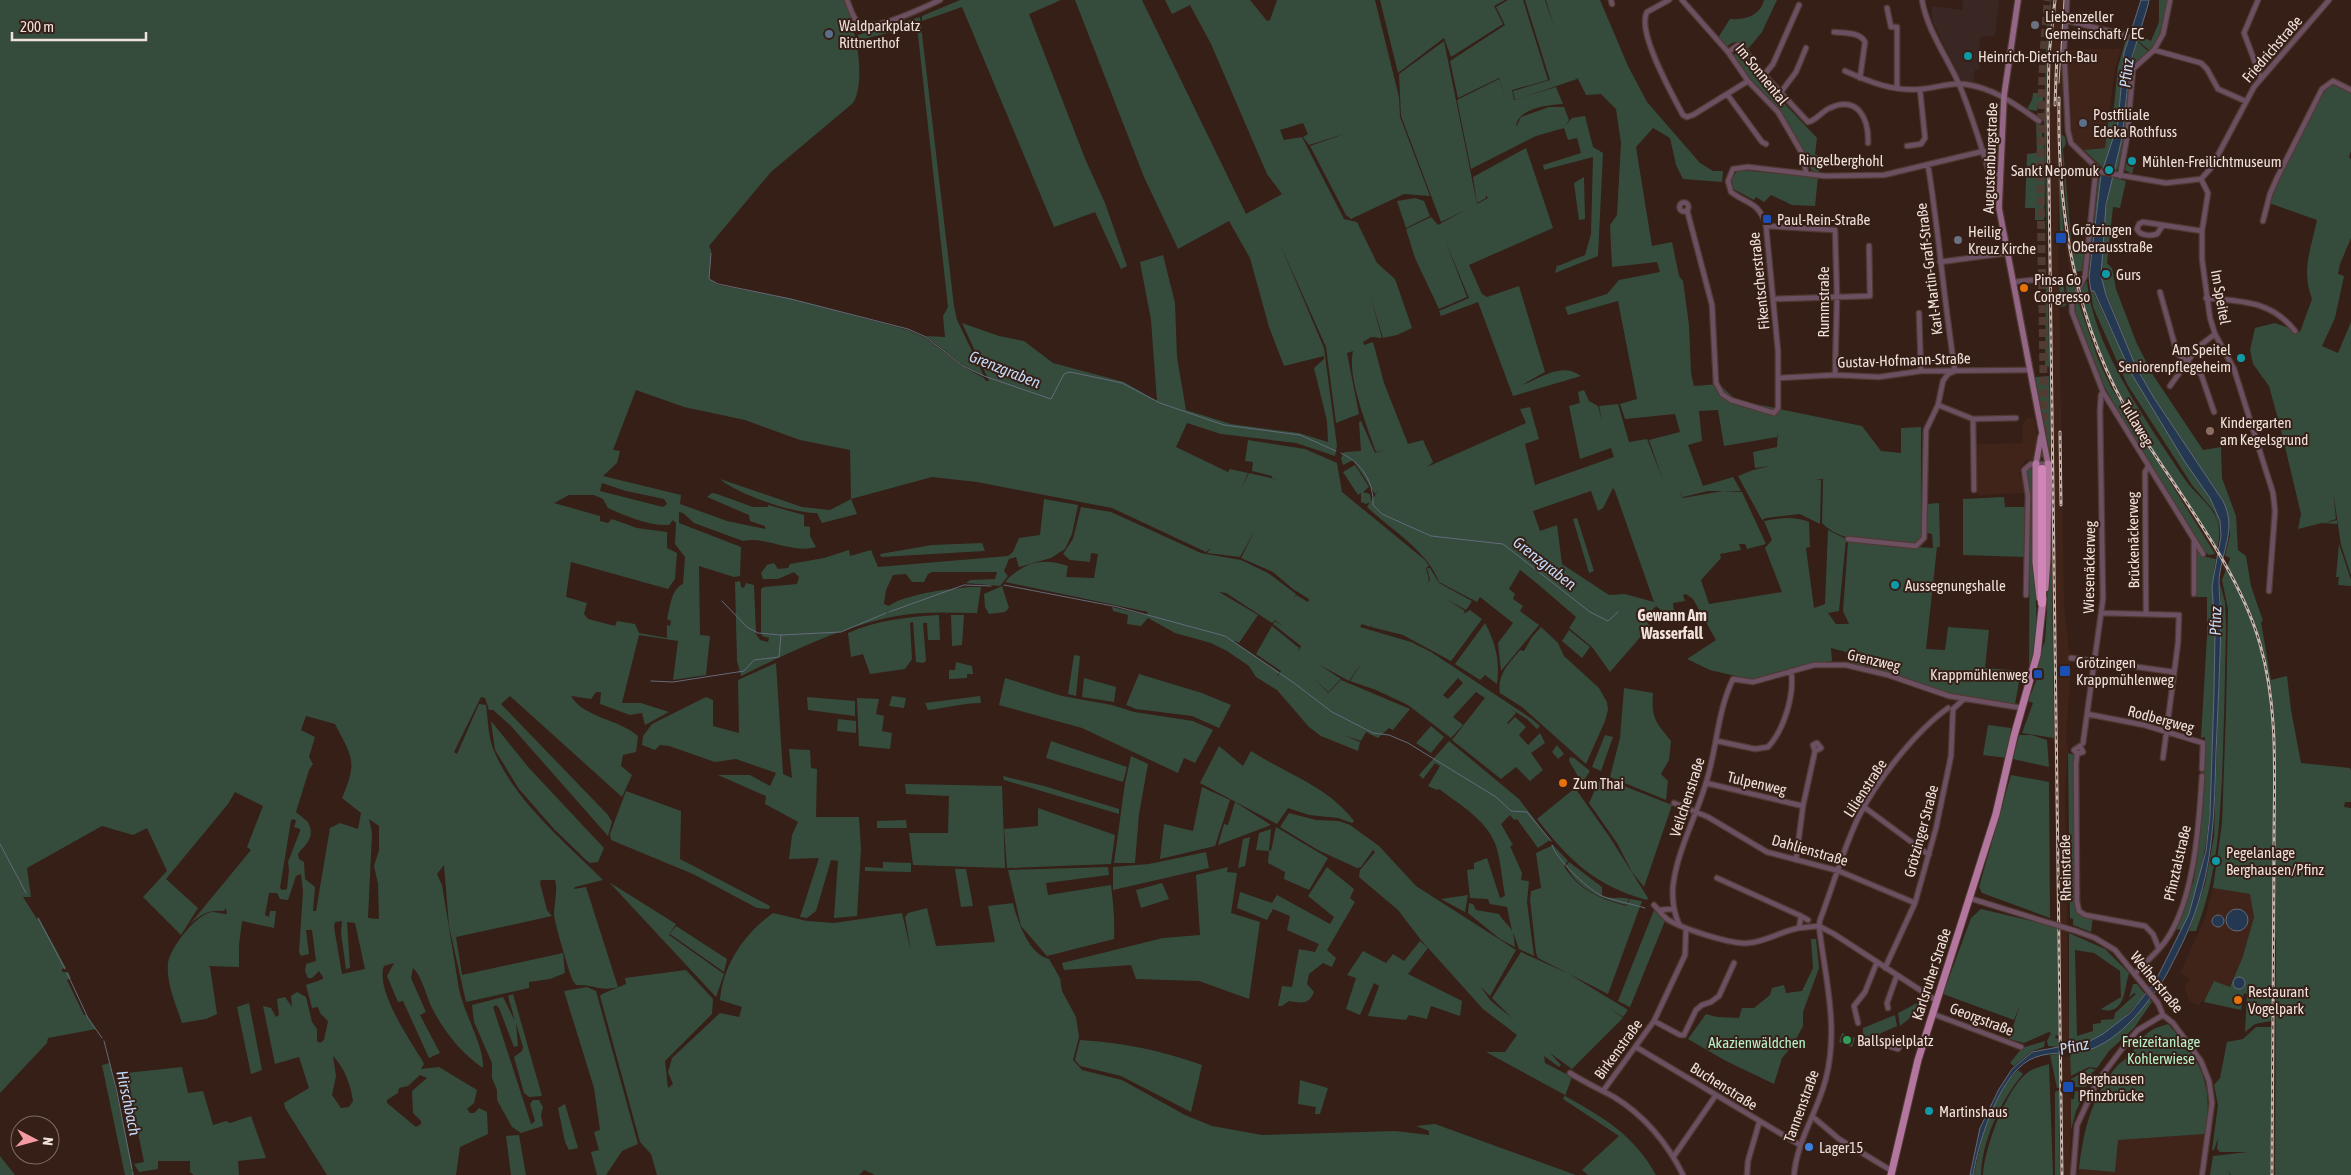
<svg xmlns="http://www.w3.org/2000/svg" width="2351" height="1175" font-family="'Asap Condensed',sans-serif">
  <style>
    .built { fill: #402419 }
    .education { fill: #3a2723 }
    .green { fill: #354c3d; fill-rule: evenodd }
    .water { fill: #253851; stroke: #626b7a }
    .pier { fill: #351f17 }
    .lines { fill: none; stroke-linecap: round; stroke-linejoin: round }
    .stream { stroke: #626b7a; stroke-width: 1 }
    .highway-tunnel { stroke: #513c34; stroke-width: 8; stroke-dasharray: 8 4; stroke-linecap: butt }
    .street-casing { stroke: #4f3a32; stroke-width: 7 }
    .secondary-casing { stroke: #4f3a32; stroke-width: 8 }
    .primary-casing { stroke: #4f3a32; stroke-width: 9 }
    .highway-casing { stroke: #4f3a32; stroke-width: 10 }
    .street { stroke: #6d4f62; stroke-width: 4.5 }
    .secondary { stroke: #946585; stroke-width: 5.5 }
    .primary { stroke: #b3769f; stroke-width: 7 }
    .highway { stroke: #cf86b7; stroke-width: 8 }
    .tram { stroke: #c6b6af; stroke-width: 1 }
    .rail-casing { stroke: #c6b6af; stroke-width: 3 }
    .rail { stroke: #351f17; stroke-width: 1; stroke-dasharray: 4; stroke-linecap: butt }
    .street-bridge-casing { stroke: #4f3a32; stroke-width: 7; stroke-linecap: butt }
    .street-bridge { stroke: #6d4f62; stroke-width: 4.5 }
    .worship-dot { fill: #6b7280; stroke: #351f17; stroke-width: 2 }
    .service-dot { fill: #5c6f8a; stroke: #351f17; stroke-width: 2 }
    .culture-dot { fill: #0f9aa8; stroke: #351f17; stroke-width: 2 }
    .transit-dot { fill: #1a4fb4; stroke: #351f17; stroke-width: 2 }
    .food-dot { fill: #e8710a; stroke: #351f17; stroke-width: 2 }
    .education-dot { fill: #8d6e63; stroke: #351f17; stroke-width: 2 }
    .leisure-dot { fill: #2e9e5b; stroke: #351f17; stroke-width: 2 }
    .shop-dot { fill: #3f7fe0; stroke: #351f17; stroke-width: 2 }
    .labels { text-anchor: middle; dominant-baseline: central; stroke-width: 4; stroke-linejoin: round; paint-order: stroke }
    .poi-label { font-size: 15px; fill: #f0e1db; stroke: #351f17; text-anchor: start }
    .street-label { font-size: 15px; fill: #f0e1db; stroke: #351f17 }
    .park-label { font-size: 15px; fill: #b6f1ca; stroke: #351f17 }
    .water-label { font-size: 16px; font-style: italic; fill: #c3daf8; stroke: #351f17 }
    .neighbourhood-label { font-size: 16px; font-weight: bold; fill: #f0e1db; stroke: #351f17 }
  </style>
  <rect width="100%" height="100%" fill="#351f17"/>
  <!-- built -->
  <path class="built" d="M 2052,0 L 2066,0 L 2062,54 L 2062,147 L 2068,223 L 2082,297 L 2100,352 L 2112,380 L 2231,573 L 2276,939 L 2275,1175 L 2271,1175 L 2272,941 L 2228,576 L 2124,411 L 2098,359 L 2079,306 L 2069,267 L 2062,225 L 2060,178 L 2058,210 L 2064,605 L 2071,667 L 2066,741 L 2068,748 L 2065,786 L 2069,1041 L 2059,1042 L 2052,650 L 2046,99 Z
    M 2084,49 L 2121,49 L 2115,69 L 2105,148 L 2084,150 L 2074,142 L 2072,135 L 2068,50 Z
    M 2027,418 L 2034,418 L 2038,444 L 2034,460 L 2026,460 L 2020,468 L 2019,476 L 2023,477 L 2026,493 L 1977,495 L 1975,444 L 2023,443 L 2022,426 Z
    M 2213,888 L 2251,894 L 2254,917 L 2243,956 L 2229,987 L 2206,999 L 2198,1005 L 2188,1000 L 2185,986 L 2190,979 L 2180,973 L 2205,918 Z
    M 2059,1057 L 2070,1057 L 2071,1062 L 2070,1175 L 2060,1175 Z
    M 2205,1134 L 2198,1175 L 2078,1175 L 2079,1169 L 2115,1172 L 2118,1140 Z"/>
  <!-- education -->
  <path class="education" d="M 1963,0 L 1999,0 L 1995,36 L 1980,37 L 1979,69 L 1975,70 L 1973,83 L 1960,79 L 1932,20 L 1932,6 L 1962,10 Z"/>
  <!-- green -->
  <path class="green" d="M 0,0 L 845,0 L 854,21 L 851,24 C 859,43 864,86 853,103 L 771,172 L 709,246 L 711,250 L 709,279 L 718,285 L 791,299 L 908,330 L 926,338 L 962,366 L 984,378 L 986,381 L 989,381 L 962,323 L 999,336 L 1024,341 L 1053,363 L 1124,382 L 1157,401 L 1151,320 L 1140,262 L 1163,255 L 1175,303 L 1177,357 L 1186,410 L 1231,424 L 1299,433 L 1328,442 L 1327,421 L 1314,368 L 1324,359 L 1324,356 L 1284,366 L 1269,327 L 1250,258 L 1229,221 L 1178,249 L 1144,177 L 1075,0 L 1142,0 L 1246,214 L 1282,194 L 1267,174 L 1211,44 L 1190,5 L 1172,14 L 1165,0 L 1250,0 L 1267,21 L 1270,20 L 1277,0 L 1375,0 L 1399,97 L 1400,117 L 1430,196 L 1404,194 L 1351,219 L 1346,215 L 1310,146 L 1347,133 L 1309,145 L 1303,137 L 1308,134 L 1303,123 L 1280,130 L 1284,140 L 1302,137 L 1344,219 L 1357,222 L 1377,263 L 1395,279 L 1412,328 L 1397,335 L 1383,338 L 1370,295 L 1382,338 L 1371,337 L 1363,342 L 1364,345 L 1373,342 L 1384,383 L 1408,444 L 1423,440 L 1433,462 L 1427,467 L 1526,423 L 1520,409 L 1530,407 L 1539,439 L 1525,444 L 1535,485 L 1614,457 L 1611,448 L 1580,459 L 1569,406 L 1580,403 L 1578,392 L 1584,390 L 1589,401 L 1598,406 L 1602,421 L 1599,406 L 1618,404 L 1629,442 L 1647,439 L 1663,480 L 1649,440 L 1680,432 L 1675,414 L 1625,419 L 1620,404 L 1637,399 L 1618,301 L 1568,315 L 1565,307 L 1607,294 L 1619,280 L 1660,272 L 1657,262 L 1612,267 L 1610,225 L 1617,215 L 1621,143 L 1616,109 L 1601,94 L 1586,95 L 1577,77 L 1577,79 L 1515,100 L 1513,91 L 1550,80 L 1525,0 L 1545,0 L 1554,27 L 1546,0 L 1600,0 L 1628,66 L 1647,102 L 1700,163 L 1713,171 L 1723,171 L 1722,182 L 1683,179 L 1676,165 L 1670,138 L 1653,128 L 1636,147 L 1652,246 L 1672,242 L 1679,276 L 1683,281 L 1689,325 L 1691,373 L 1694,386 L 1719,384 L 1736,400 L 1862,426 L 1881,451 L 1901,453 L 1901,428 L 1921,427 L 1921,539 L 1917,544 C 1888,542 1844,546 1822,523 L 1823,479 L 1815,480 L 1821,480 L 1820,524 L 1800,514 L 1766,518 L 1762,520 L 1738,476 L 1753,470 L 1757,484 L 1753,470 L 1770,466 L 1755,468 L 1753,452 L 1777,447 L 1778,430 L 1777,437 L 1724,446 L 1718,410 L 1699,411 L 1702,441 L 1688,445 L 1703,486 L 1733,477 L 1741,491 L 1708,491 L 1683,497 L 1678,490 L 1683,498 L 1723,491 L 1742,492 L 1766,544 L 1747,549 L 1745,544 L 1739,544 L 1741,550 L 1720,554 L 1721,558 L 1701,580 L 1709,604 L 1782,592 L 1765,548 L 1772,540 L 1764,521 C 1779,518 1794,516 1809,522 L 1810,547 L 1806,548 L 1814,608 L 1825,604 L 1828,530 L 1846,539 L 1839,611 L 1828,613 L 1836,624 L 1849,624 L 1843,611 L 1848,542 L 1933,548 L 1932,534 L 1927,533 L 1927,504 L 1939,503 L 1940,547 L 1937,547 L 1926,649 L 1945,650 L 1948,627 L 1989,630 L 1985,668 L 2021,671 L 2015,704 L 1950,694 L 1901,676 L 1852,663 L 1854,654 L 1831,648 L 1832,661 L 1794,667 L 1769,677 L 1753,680 L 1710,670 L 1687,659 L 1716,640 L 1693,599 L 1686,594 L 1683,595 L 1685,601 L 1673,603 L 1674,612 L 1669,617 L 1656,606 L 1644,619 L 1650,626 L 1610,672 L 1592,647 L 1569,628 L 1576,617 C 1557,601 1540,585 1520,570 L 1509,589 L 1515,594 L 1513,599 L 1523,606 L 1520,611 L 1539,625 L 1501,671 L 1498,643 L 1513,623 L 1480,597 L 1477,602 L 1439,582 C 1427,550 1391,530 1367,507 L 1370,502 L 1366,504 L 1361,502 L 1361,493 L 1358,495 L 1343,472 L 1355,465 L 1369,487 L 1363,492 L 1370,494 L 1371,501 L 1378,491 L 1375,494 L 1353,460 L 1343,465 L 1341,458 L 1344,452 L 1361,451 L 1359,422 L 1361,421 L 1375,453 L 1384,450 L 1376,452 C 1367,426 1347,377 1353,351 L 1347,353 L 1359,414 L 1336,423 L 1326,347 L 1280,244 L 1324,348 L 1337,446 L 1335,456 L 1296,443 L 1221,434 L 1187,423 L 1176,447 L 1228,472 L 1230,469 L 1248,473 L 1241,489 L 1249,473 L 1279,480 L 1272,478 L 1272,476 L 1252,471 L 1253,462 L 1245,461 L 1248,440 L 1305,449 L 1337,463 L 1342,492 L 1425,560 L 1429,566 L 1426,568 L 1429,580 L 1426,584 L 1430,580 L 1427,568 L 1430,568 L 1439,583 L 1472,601 L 1466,610 L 1446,599 L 1465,611 L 1463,614 L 1470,610 L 1482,619 L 1451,661 L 1403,635 L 1371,627 L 1372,624 L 1370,627 L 1362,624 L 1360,627 L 1411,642 L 1431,652 L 1532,719 L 1540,726 L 1537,729 L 1527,719 L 1511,709 L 1516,713 L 1507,723 L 1508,724 L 1515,717 L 1526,727 L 1519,735 L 1528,745 L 1540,733 L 1545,743 L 1531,753 L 1543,770 L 1530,781 L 1516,767 L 1501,779 L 1452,740 L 1488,694 L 1485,698 L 1476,692 L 1453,717 L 1463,725 L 1451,738 L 1408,705 L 1376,690 L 1350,681 L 1364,659 L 1349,681 L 1318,664 L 1341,679 L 1328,692 L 1313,677 L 1328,693 L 1341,680 L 1410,709 L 1393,730 L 1389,728 L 1378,738 L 1366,732 L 1361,741 L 1343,735 L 1360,742 L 1358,751 L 1321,736 L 1309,727 L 1277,690 L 1256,677 L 1249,666 L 1227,651 L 1211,643 L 1175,633 L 1148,618 L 1141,626 L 1127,624 L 1128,615 L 1113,611 L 1112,607 L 1146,615 L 1148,612 L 1005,582 C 1024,562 1042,557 1068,566 L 1066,577 L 1094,578 L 1098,554 L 1091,553 L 1090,562 L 1070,560 L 1063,554 L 1073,539 L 1081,507 L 1111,512 L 1201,553 L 1241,560 L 1268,573 L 1296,594 L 1292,602 L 1296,595 L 1308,602 L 1309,599 L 1293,589 L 1273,572 L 1241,558 L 1255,530 L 1240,557 L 1207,553 L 1211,548 L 1206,552 L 1112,508 L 977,482 L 932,477 L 851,499 L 857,514 L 822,523 L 817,513 C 792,513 739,495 720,479 L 802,507 L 830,510 L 851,499 L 850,450 L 800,440 L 745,420 L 684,407 L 636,390 L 613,450 L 620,451 L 617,463 L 603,476 L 681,495 L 680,504 L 727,521 L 765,529 L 765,526 L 750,521 L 749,515 L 707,497 L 712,493 L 717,494 L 753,507 L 768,507 L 768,505 L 804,515 L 804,526 L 810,527 L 810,536 L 816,547 C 791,554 767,536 743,541 L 694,523 L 683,513 L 679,512 L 679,523 L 741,547 L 740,576 L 734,577 L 699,566 L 700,635 L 710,636 L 706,675 L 673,680 L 678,641 L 639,635 L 622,703 L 641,703 L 669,712 L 645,725 L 642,713 L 630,715 L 600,704 L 601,692 L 596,692 L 591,699 L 571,696 C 584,718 619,719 638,736 L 636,752 L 623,755 L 621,766 L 632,775 L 622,797 L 510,696 L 501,704 L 608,815 L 612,822 L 608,836 L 511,726 L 493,710 L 489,710 L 485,698 L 481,697 L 454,752 L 457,754 L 479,704 L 486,705 C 488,719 488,738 494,751 C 516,802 564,841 603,880 L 575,887 L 574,889 L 586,887 L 618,987 C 601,992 593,984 576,985 L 573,981 C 569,972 555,924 554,915 C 554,904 558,891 555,880 L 541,880 L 540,883 L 547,910 L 552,916 L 456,937 L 462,975 L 563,953 L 565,973 L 550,979 L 529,982 L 529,988 L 466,1002 L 449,926 L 444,865 L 437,874 L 442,885 L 459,989 C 464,1014 484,1045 483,1068 C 460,1052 444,1032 431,1006 C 426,995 422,976 413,968 L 411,978 L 426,1012 L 420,1015 L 440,1053 L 429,1058 L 403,1001 L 398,1002 L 387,976 L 394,963 L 384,966 C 375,989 409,1039 422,1060 L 424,1064 L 421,1069 L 439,1067 L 477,1090 L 474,1103 L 467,1109 L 470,1113 L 474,1113 L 479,1108 L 487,1112 L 488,1134 L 460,1147 L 456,1175 L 327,1175 L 285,1108 L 284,1103 L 309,1088 L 299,1057 L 275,1064 L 263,1006 L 271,1008 L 276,1017 L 279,1015 L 277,999 L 285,997 L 292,1007 L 291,996 L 297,992 L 306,997 L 312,1022 L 317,1029 L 317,1041 L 320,1043 L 324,1040 L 328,1021 L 320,1013 L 318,1007 L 312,1008 L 306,985 L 323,979 L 323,977 L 319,971 L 312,978 L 308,978 L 305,971 L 306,964 L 316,961 L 312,930 L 306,930 L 309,954 L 301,956 L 299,952 L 303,891 L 301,874 L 296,876 L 288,900 L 280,899 L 277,893 L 269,893 L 265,915 L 269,917 L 270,911 L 276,911 L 274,928 L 242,921 L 239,945 L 239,967 L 208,966 L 210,967 L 217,1014 L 206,1019 L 182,1023 C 176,1005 166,983 168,963 C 170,948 196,914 212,912 C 216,912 222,914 227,914 L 226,908 L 224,911 C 208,910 202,914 190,924 L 251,850 L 247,847 L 263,806 L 235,792 L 228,804 L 166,879 L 198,908 L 181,935 L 143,897 L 167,871 L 147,828 L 133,835 L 102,826 L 27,868 L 31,897 L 23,897 L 37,919 L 39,918 L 66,968 L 62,969 L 62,972 L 68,972 L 71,978 L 67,980 L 84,1015 L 86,1015 L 96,1029 L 48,1038 L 47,1043 L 0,1093 ZM 602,483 L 626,491 L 664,499 L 667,504 L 663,507 L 600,491 ZM 1613,488 L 1615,491 L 1654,602 L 1625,594 L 1609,595 L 1562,564 L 1557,525 L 1540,531 L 1533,511 L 1591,491 L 1598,511 L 1603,508 ZM 569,495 L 594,495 L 603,499 L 608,508 C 626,516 649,526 669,525 L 673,520 L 676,523 L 675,544 L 685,557 L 683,584 C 671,589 670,608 667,619 L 671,621 L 670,626 L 667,625 L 667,638 L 639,633 L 635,624 L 617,621 L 615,626 L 588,619 L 584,614 L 587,603 L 566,597 L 571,562 L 668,589 L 675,579 L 677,553 L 667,548 L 667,532 L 637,528 L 612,519 L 608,523 L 600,521 L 600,516 L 554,503 ZM 1219,592 L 1226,593 L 1272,623 L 1275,620 L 1283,626 L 1275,621 L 1273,624 L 1301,646 L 1298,652 L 1299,648 L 1272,626 L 1256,654 L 1281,671 L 1277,677 L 1279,672 L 1235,642 L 1233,643 L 1235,641 L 1239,643 L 1258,615 ZM 1458,678 L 1463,683 L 1448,699 L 1443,695 ZM 306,716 L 335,724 C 352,757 358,761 342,798 L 361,813 L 358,829 L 340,823 L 330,828 L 316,911 L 313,911 L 315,887 L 305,879 L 304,862 L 299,859 L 298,854 C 305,844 316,839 308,822 L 296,812 L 309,770 L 313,764 L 309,757 L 315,737 L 301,730 ZM 294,819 L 296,821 L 294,827 L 300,829 L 300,831 L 288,862 L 289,870 L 287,889 L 282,890 L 280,888 L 291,820 ZM 369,819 L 379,826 L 379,850 L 374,866 L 378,884 L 379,919 L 368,918 L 372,833 ZM 342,921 L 341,933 L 346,969 L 350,968 L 347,922 L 355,923 L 365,969 L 342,974 L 334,927 L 335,922 ZM 333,1056 C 344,1067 351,1085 353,1101 L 349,1107 L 341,1108 L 332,1095 L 336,1076 ZM 420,1075 L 427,1078 L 412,1091 L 413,1113 L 421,1121 L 421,1124 L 416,1127 L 387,1103 L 387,1100 L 398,1093 L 399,1088 L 408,1086 Z
    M 960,0 L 1061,0 L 1029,14 L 1086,161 L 1105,203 L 1127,266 L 1121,269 L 1095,212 L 1054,227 L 962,7 L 922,21 L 922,16 Z
    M 1380,0 L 1505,0 L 1494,6 L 1503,24 L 1451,57 L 1444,38 L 1398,73 Z
    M 1508,0 L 1523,0 L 1548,80 L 1512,90 L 1514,100 L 1556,87 L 1563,104 C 1548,105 1517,108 1516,127 L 1521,117 L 1549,107 L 1564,107 L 1569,120 L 1565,126 L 1572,118 L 1585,116 L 1593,147 L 1603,153 L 1598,256 L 1555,273 L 1557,265 L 1558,266 L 1585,255 L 1591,234 L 1593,157 L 1544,170 L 1543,165 L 1581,153 L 1577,138 L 1568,140 L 1564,128 L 1536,136 L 1471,169 L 1457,100 L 1499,79 L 1506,99 L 1499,78 L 1458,98 L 1450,61 L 1505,25 L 1496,7 Z
    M 1764,0 L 1777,0 L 1762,32 L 1748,49 C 1741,41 1734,39 1727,47 L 1718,38 L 1730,19 C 1745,20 1760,16 1764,0 Z
    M 2051,0 L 2046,99 L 2047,250 L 2044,125 L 2047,22 L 2045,11 L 2049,9 Z
    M 2159,0 L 2168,0 L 2163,29 L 2150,51 L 2137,40 L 2139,35 L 2151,41 L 2159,22 Z
    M 920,17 L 954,306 L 957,320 L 984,376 L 963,365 L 926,336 L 945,337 L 943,316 L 948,307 L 917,26 L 859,40 L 858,35 Z
    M 2126,39 L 2129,40 L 2124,53 L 2118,123 L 2104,169 L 2084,150 L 2105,148 L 2109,116 L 2113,116 L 2118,67 Z
    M 1444,41 L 1477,204 L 1488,198 L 1486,195 L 1486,198 L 1477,203 L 1473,177 L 1526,148 L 1553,228 L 1469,265 L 1482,294 L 1487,297 L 1519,286 L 1545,372 L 1522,385 C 1540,379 1561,361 1581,376 L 1513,396 L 1478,302 L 1441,316 L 1439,311 L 1469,298 L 1445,240 L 1467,297 L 1439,309 L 1415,258 L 1406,229 L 1431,217 L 1438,225 L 1467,209 L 1441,222 L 1401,116 L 1399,74 Z
    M 2137,41 L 2149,52 L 2132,66 L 2130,72 L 2125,134 L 2118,168 L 2116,171 L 2114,171 L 2122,138 L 2128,78 Z
    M 1738,51 L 1741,52 L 1751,68 L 1817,138 L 1815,154 L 1820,157 L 1819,173 L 1811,170 L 1808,158 L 1780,110 L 1750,79 L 1734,55 Z
    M 2334,82 L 2351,93 L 2351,151 L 2349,157 L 2351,159 L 2351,238 L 2340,264 L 2338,274 L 2344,276 L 2335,318 L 2322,346 L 2338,353 L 2351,322 L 2351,575 L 2341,545 L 2333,491 L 2336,519 L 2325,523 L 2337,520 L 2337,524 L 2322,523 L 2298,529 L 2301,514 L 2281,430 L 2269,386 L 2253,364 L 2250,350 L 2255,328 L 2275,323 L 2300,332 L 2312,299 C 2301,270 2311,249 2317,220 L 2269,203 C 2273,184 2320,88 2334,82 Z
    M 2033,93 L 2043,93 L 2043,106 L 2037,106 L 2037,111 L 2027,109 L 2032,100 Z
    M 2036,121 C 2049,132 2044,200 2044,220 L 2035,220 L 2035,208 L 2025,208 L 2027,154 L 2037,153 Z
    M 2061,134 L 2065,137 L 2066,144 L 2063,149 L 2072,248 L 2085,248 L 2082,271 L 2075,272 L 2066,204 Z
    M 2058,154 L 2064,235 L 2060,235 Z
    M 2127,157 L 2136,158 L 2132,174 L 2125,170 Z
    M 1739,170 L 1818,177 L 1815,206 L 1792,205 L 1771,195 L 1764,202 L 1756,197 L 1754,200 L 1733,189 C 1731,180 1732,176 1739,170 Z
    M 2099,175 L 2101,175 L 2089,269 Z
    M 1584,177 L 1585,219 L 1579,220 L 1574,183 Z
    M 2112,177 L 2126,181 L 2120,208 L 2113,207 L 2107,263 L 2112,268 L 2116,289 L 2137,344 L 2153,375 L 2203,450 L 2221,447 L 2222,478 L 2236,516 L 2238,550 L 2246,556 L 2251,586 L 2263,621 L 2261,622 L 2271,680 L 2287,676 L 2291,710 L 2301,763 L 2350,768 L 2351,771 L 2351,802 L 2345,802 L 2344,807 L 2351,808 L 2351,1175 L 2275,1175 L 2276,939 L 2272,941 L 2271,1021 L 2255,1024 L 2245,1032 L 2247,994 L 2244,993 L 2241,1010 L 2204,1002 L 2214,981 L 2230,987 L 2243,956 L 2254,917 L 2250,894 L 2213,888 L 2222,823 L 2226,713 L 2228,609 L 2222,580 L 2230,559 L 2229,557 L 2225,556 L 2230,535 L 2228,515 L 2223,501 L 2154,398 L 2136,367 L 2102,283 L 2101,273 L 2105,268 L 2100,268 L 2104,220 Z
    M 1415,198 L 1424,201 L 1430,216 L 1406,228 L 1397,201 Z
    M 2072,275 L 2076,291 L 2068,304 L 2065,279 Z
    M 2059,278 L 2063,278 L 2066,306 L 2060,307 Z
    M 2087,281 C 2093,348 2150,426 2186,481 C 2195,494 2212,505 2217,520 C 2221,529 2219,540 2217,550 C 2165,467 2104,388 2080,292 Z
    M 2046,282 L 2048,282 L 2054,738 L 2022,733 L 2033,703 L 2028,701 L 2038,676 L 2038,661 L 2045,641 L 2047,611 L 2050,464 L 2035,380 L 2036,377 L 2049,376 L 2049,367 L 2045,366 Z
    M 2091,291 L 2093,291 L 2131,373 L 2216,507 L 2221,530 L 2214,511 L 2192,485 L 2127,384 L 2093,307 Z
    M 2077,298 L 2098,359 L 2111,387 L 2215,554 L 2209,555 L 2203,550 C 2179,508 2060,336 2077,298 Z
    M 2032,468 L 2037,638 L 2032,665 L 2019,704 L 2029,666 L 2030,492 L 2026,474 L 2027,469 Z
    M 2004,497 L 2005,507 L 2026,507 L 2025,557 L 1963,555 L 1963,499 Z
    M 1044,499 L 1078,505 L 1072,534 L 1065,549 L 1051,558 L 1019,567 L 1016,557 L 1009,559 L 1004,571 L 1008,576 L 1000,586 L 966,583 L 970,580 L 995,579 L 997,572 L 932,572 L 928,574 L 924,582 L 912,582 L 906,574 L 893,575 L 886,590 L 884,604 L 889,606 C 903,594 962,586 981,587 L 977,613 C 950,613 923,611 897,616 C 845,625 788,653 741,676 L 737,661 L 735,582 L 740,581 L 741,587 L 744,588 L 746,583 L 754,585 L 756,634 L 760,640 L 768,642 L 769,638 L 762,636 L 761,632 L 761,589 L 764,587 L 797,584 L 799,577 L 794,572 L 778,579 L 763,579 L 761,573 L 767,565 L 774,563 L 778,569 L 788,568 L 790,564 L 824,558 L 849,550 L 850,556 L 871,550 L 878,567 L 1008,556 L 1013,552 L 1019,538 L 1040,535 Z
    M 1577,518 L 1594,571 L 1589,573 L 1573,519 Z
    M 982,543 L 985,551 L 881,557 L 880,554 L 932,545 Z
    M 2339,544 L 2351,580 L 2351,586 L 2338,585 L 2339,577 L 2336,577 Z
    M 2196,546 L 2206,557 L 2216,559 C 2210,585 2215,611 2215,638 C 2212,735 2220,838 2183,930 L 2174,929 L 2191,884 L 2193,884 C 2202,837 2204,787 2205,737 L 2201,738 L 2207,636 L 2207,597 L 2197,597 Z
    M 2220,584 L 2225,602 L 2226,626 C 2225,677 2224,727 2222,778 C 2219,834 2216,879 2196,931 L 2189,931 L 2205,884 L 2214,836 L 2221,620 Z
    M 1002,586 L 1009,608 L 1005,612 L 989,614 L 985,607 L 984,594 Z
    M 939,615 L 940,640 L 928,640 L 927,623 L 923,623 L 926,661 L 923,663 L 916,662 L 913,622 L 910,623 L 912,659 L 905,669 L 870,674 L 863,654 L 851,657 L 848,633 C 877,620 908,617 939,615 Z
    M 951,615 L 964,615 L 962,645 L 952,646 Z
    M 1485,623 C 1496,644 1500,661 1497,684 L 1485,675 L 1480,680 L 1455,664 Z
    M 1541,627 L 1558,643 L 1564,656 L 1599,688 L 1607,702 L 1608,710 L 1605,721 L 1586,764 L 1522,707 L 1500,693 C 1497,674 1509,664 1520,650 L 1524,651 L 1532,637 Z
    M 1569,630 L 1590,647 L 1582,658 L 1562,641 Z
    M 1074,655 L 1080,656 L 1076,696 L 1068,694 Z
    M 956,662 L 972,666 L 973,674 L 967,674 L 967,678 L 949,679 L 949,670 L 955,670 Z
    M 776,663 L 783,774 L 792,778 L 789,749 L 810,750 L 811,768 L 817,769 L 816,817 L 859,817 L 861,849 L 857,916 L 834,918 L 838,861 L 831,860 L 816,911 L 807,918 L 800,917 L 819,858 L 789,859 L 792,835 L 798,822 L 765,804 L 766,796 L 718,775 L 750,775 L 770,786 L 776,773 L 736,759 L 715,762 L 669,746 L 660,745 L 655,750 L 642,745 L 643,736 L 652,724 L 706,697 L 713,700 L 713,726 L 739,733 L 738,680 Z
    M 1139,674 L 1202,693 L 1231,705 L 1219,728 L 1192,716 L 1136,709 L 1126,705 Z
    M 1005,678 L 1062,696 L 1112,705 L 1134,712 L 1193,721 L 1213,730 L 1195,763 L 1184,758 L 1178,773 L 1082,728 L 999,705 Z
    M 1084,678 L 1116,687 L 1114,702 L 1082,697 Z
    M 1624,688 L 1653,693 C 1651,719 1656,722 1671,741 L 1669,760 L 1661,774 L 1668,781 L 1666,800 L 1610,777 L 1620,738 Z
    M 892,696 L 906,698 L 904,708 L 889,706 Z
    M 980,696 L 981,703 C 963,703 946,708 928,710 L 925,703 Z
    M 807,697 L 855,701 L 855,716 L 808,710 Z
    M 857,698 L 879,699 L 876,714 L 884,716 L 882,731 L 892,733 L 890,749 L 859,746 Z
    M 838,719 L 856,721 L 856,733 L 837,731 Z
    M 491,721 L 529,768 L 604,848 L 598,862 L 590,863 L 586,860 L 554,829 L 519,789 L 495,750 Z
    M 1988,725 L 2011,728 L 2007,758 L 1983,755 Z
    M 1431,726 L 1444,737 L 1431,753 L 1416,743 Z
    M 1605,735 L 1613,737 L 1601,771 L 1592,767 Z
    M 2019,735 L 2031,735 L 2047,740 L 2049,767 L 2013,759 Z
    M 1051,741 L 1127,767 L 1123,782 L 1046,758 Z
    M 1449,741 L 1519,799 L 1550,840 L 1538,848 L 1517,819 L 1514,820 L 1510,815 L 1501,824 L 1513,845 L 1510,846 L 1522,873 L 1521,880 L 1529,881 L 1527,902 L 1534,956 L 1519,949 L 1513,932 L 1515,947 L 1500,939 L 1468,913 L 1469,903 L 1473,904 L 1476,910 L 1499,914 C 1503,921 1509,925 1512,931 L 1507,907 L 1490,904 L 1488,899 L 1470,898 L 1467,870 L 1474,869 L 1474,863 L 1487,858 L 1500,898 L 1505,896 C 1502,880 1501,861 1496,846 C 1488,821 1459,804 1439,789 L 1437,790 L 1428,786 L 1440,766 L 1435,763 L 1423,779 L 1419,775 Z
    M 1557,745 L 1564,754 L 1558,759 L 1552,752 Z
    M 1219,746 L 1243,766 L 1251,751 C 1285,773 1329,787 1354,821 L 1352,823 L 1338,818 L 1309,815 L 1288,808 L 1277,824 L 1200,783 Z
    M 2068,753 L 2074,755 L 2075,909 L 2078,913 L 2093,917 L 2091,932 L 2073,925 L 2073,919 L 2070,918 Z
    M 1131,756 L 1148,764 L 1139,814 L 1135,863 L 1114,863 L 1125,783 Z
    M 1570,757 L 1574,758 L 1590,771 L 1579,788 L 1577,779 L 1579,778 L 1569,761 Z
    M 2011,775 L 2049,782 L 2050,918 L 1982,893 L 1979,887 Z
    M 1003,776 L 1044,786 L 1119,809 L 1119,814 L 1004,780 Z
    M 1601,777 L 1672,805 L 1644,887 L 1632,872 L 1617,843 L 1589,803 Z
    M 905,784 L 1002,786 L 1005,868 L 913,865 L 909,833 L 948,833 L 949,796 L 906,794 Z
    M 1202,787 L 1230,800 L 1215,846 L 1160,859 L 1164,824 L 1193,831 Z
    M 1575,788 L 1609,836 L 1648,898 L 1647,900 C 1595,886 1569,860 1537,819 Z
    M 626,791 L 681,811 L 680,859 L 770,906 L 769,909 L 757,908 L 693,874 L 611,840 L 610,834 Z
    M 1235,802 L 1271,825 L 1218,845 L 1224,824 L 1228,825 Z
    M 1038,808 L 1115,835 L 1111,864 L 1007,868 L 1004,829 L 1038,826 Z
    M 1289,813 L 1316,820 L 1339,821 L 1350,825 L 1379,846 L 1416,886 L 1516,950 L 1490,996 L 1480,986 L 1491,1001 L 1512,1018 L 1492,998 L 1521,952 L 1569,974 L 1628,1010 L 1623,1017 L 1608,1007 L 1623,1018 L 1572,1069 L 1550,1053 L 1561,1065 L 1559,1067 L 1544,1056 L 1545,1063 L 1572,1077 L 1565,1096 C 1604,1118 1634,1135 1656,1175 L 1588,1175 L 1582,1170 L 1619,1136 L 1563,1099 L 1565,1095 L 1486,1052 L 1505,1052 L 1517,1035 L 1483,1009 L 1421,940 L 1398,910 L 1359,877 L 1360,870 L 1375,852 L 1373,850 L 1361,867 L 1357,868 L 1318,850 L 1280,827 Z
    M 906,820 L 907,828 L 877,828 L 877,821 Z
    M 1276,827 L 1328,858 L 1309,890 L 1284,879 L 1285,872 L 1268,863 L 1269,851 L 1256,850 L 1259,833 L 1271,829 L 1269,850 L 1271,851 Z
    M 1250,837 L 1245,866 L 1238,868 L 1243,839 Z
    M 1553,845 L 1568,861 L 1564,866 C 1579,891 1600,898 1626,906 L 1630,899 L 1642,901 L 1608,994 L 1538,958 L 1536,953 L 1530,899 L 1531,891 L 1541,888 L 1536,853 Z
    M 1206,852 L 1209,868 L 1113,890 L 1113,867 L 1149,864 Z
    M 883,862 L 911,863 L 911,872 L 865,871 L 865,867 L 883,868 Z
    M 1569,862 L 1602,887 L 1602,896 C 1614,900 1619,896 1629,899 L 1626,905 C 1600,898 1579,890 1566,866 Z
    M 1108,867 L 1109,875 L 1046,883 L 1048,895 L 1111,885 C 1113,902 1115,920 1114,939 L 1047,956 L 1021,926 L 1008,870 Z
    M 1228,867 L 1227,872 L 1237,873 L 1231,913 L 1260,922 L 1249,999 L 1199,981 L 1136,979 L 1131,965 L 1064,970 L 1062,963 L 1163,938 L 1200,935 L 1196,875 Z
    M 1327,867 L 1354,889 L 1350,898 L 1355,902 L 1327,950 L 1336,958 L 1332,967 L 1323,963 L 1309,974 L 1307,984 L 1314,992 C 1309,1005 1301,1003 1289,1001 L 1282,1006 L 1278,1006 L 1282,986 L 1292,987 L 1299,949 L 1315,952 L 1319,944 L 1287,930 L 1290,916 L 1273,909 L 1267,920 L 1237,908 L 1240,892 L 1272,903 L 1277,895 L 1330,924 L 1334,917 L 1308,896 Z
    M 955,869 L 966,869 L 973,906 L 961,907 Z
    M 609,882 L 676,924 L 669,935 L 724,974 L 716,997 Z
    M 1162,883 L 1169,899 L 1141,908 L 1136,890 Z
    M 1468,895 L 1465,912 L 1441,899 Z
    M 1013,903 C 1017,920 1029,955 1049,959 L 1060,978 L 1062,991 L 1076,1017 L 1079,1037 L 1073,1060 L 1082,1070 L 1122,1080 L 1185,1115 L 1212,1126 L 1262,1135 L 1395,1131 L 1429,1135 L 1429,1131 L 1416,1126 L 1435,1124 L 1576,1175 L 875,1175 L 864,1170 L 859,1175 L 657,1175 L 651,1154 L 640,1142 L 600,996 L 602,994 L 626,984 L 625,978 L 686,970 L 713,999 L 712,1014 L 665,1061 L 668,1088 L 673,1084 L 668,1072 L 672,1058 L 720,1013 L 739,1017 L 742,1007 L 720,1000 C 723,964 745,933 773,913 L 807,921 L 834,923 L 902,913 L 911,951 L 905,917 L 908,913 L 927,908 L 936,946 L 995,942 L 988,906 Z
    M 1981,909 L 2057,927 L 2059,1036 L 2056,1035 L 2055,1038 L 2059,1039 L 2059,1047 L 2048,1046 L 2047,1041 L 2051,1033 L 2049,1032 L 2024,1043 L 2009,1039 L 2020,1005 L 2014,1020 L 1943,994 L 1971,918 Z
    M 1654,910 L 1665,921 L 1630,1007 L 1618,1001 Z
    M 676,926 L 727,959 L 724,972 L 670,934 Z
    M 2069,933 L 2105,949 L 2129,973 C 2124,988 2126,1014 2103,1010 L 2101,1009 L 2121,997 L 2120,971 L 2094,953 L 2075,950 L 2077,1036 L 2093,1031 L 2093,1024 L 2101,1023 L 2101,1020 L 2114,1019 L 2115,1013 L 2136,994 L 2134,993 L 2129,998 L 2133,984 L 2137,984 L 2145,994 C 2126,1017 2102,1044 2069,1044 Z
    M 1811,939 L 1816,939 L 1819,968 L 1803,1012 L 1803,1026 L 1793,1045 L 1782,1058 L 1774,1084 L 1726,1061 L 1688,1039 L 1706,1014 L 1717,1017 L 1739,1018 L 1742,1008 L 1754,1008 L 1770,995 L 1772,988 L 1784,985 L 1786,993 L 1802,991 L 1813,968 Z
    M 1420,941 L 1428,948 L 1408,974 L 1462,1001 L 1460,1016 L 1431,1006 L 1427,1019 L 1409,1015 L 1406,1020 L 1368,1016 L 1379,986 L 1374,983 L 1360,1015 L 1346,1009 L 1356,978 L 1347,975 L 1363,951 L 1386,963 L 1393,954 L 1404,961 Z
    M 587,987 L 596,991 L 638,1144 L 622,1151 L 606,1175 L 597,1175 L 591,1152 L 599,1150 L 594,1132 L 600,1130 L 594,1088 L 564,991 Z
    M 513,994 L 542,1096 L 529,1097 L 524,1093 L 514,1057 L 522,1051 L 523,1047 L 516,1023 L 518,1046 L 514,1047 L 499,1008 L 496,1005 L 493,1007 L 531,1124 L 535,1121 L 530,1104 L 533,1100 L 539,1100 L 543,1107 L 541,1115 L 543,1126 L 521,1133 L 512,1127 L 497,1100 L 497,1090 L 492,1078 L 492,1063 L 474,1022 L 472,1005 L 503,997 L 515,1021 L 508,996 Z
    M 1923,997 L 1927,1000 L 1918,1015 L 1915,1014 L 1900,1026 L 1898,1013 L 1919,1002 Z
    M 2149,999 L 2152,1002 L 2134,1028 L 2109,1051 L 2097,1068 L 2089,1067 L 2071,1076 L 2070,1053 C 2078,1053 2085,1050 2092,1046 C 2118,1036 2132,1020 2149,999 Z
    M 249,1003 L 262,1070 L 251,1074 L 237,1007 Z
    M 1895,1015 L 1897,1026 L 1881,1033 L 1875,1041 L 1863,1036 L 1863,1028 Z
    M 2168,1024 C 2201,1061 2214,1083 2205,1134 L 2118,1140 L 2115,1172 L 2079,1169 C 2083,1132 2092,1095 2117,1066 C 2121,1062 2127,1058 2131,1053 C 2146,1036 2143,1031 2168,1024 Z
    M 2256,1027 L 2271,1027 L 2271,1175 L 2231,1175 L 2227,1170 L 2230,1175 L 2210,1175 L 2213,1156 L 2248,1152 L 2220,1152 L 2217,1149 L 2218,1138 L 2214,1150 L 2212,1150 L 2218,1105 L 2214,1085 L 2220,1078 L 2227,1042 L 2243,1039 Z
    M 1842,1033 L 1855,1038 L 1852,1047 L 1839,1042 Z
    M 1080,1040 C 1124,1043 1160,1050 1202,1065 L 1191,1112 L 1121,1076 L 1080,1066 L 1075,1060 Z
    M 2045,1041 L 2044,1047 L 2032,1051 L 2014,1066 L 2010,1063 L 2022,1048 Z
    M 2059,1054 L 2059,1088 L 2057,1088 L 2050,1055 Z
    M 110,1063 L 134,1175 L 125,1175 L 102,1065 Z
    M 2049,1064 L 2053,1175 L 1983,1175 C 1984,1149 2006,1089 2027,1073 C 2033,1068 2042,1066 2049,1064 Z
    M 182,1067 L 188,1093 L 203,1091 L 213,1125 L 226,1121 L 230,1123 L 251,1116 L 266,1158 L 238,1161 L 239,1175 L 194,1175 L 190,1172 L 190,1161 L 158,1161 L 158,1169 L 139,1172 L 134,1164 L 144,1162 L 126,1073 Z
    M 2090,1068 L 2096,1070 L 2091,1073 L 2093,1075 L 2086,1087 L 2071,1087 L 2071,1079 Z
    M 2018,1070 L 2023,1074 C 2001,1100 1982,1140 1981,1175 L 1974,1175 C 1981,1138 1991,1098 2018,1070 Z
    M 1300,1080 L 1328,1088 L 1320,1114 L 1315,1114 L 1316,1107 L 1298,1104 Z
    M 2059,1090 L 2060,1175 L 2055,1175 L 2055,1092 Z
    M 2075,1091 L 2085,1092 L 2076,1111 L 2071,1130 L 2071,1099 L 2074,1099 Z
    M 565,1104 L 578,1148 L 569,1150 L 565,1142 L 558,1108 Z
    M 519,1135 L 526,1175 L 511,1175 L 506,1136 Z
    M 0,1156 L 15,1175 L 0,1175 Z"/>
  <!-- water -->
  <path class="water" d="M 2141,0 L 2149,0 L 2148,5 L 2130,64 L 2122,138 L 2106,205 L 2101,276 L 2106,295 L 2136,367 L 2154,398 L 2223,501 C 2238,530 2220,553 2219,582 C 2219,595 2221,608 2221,621 C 2220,665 2218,708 2216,752 C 2214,827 2213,883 2178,952 C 2172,963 2167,976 2159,986 C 2142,1010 2122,1036 2094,1048 C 2075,1056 2055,1050 2036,1057 C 2001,1068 1978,1142 1973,1175 L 1970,1175 L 1980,1128 L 1999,1089 L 2012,1069 L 2032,1052 L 2090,1041 L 2103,1034 L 2130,1013 L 2155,982 L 2189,914 L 2206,851 L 2210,815 L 2214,691 L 2215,633 L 2212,586 L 2221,536 L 2220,521 L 2210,498 L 2185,462 L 2131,373 L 2094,291 L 2091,291 L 2089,277 L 2101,175 L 2118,123 L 2124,53 Z
    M2226 920a11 11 0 1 1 22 0a11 11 0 1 1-22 0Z
    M2212 921a6 6 0 1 1 12 0a6 6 0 1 1-12 0Z
    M2233 983a6 6 0 1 1 12 0a6 6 0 1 1-12 0Z"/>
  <!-- pier -->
  <path class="pier" d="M 2069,1042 L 2070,1056 L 2059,1055 L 2059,1045 Z"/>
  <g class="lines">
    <!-- stream -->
    <path class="stream" d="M 711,253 L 709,279 L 718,284 L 791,299 L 908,329 L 926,337 L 963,366 L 984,376 L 1051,399 L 1064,374 L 1069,372 L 1080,374 L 1122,383 L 1160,403 L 1224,425 L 1300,435 L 1336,451
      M 1341,453 C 1362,463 1374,482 1373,505 L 1382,514 L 1431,536 L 1503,544 L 1590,612 L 1608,621 L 1618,612
      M 1004,585 L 1118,607 L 1225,636 L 1294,683 L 1332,712 L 1373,733 L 1389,735 L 1408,743 L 1496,797 L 1511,811 L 1527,812 L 1551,841
      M 722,601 L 747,627 L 758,633 L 781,635 L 841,632 L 886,613
      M 889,612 L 964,585 L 991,586
      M 651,681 L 673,682 L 744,671 L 754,660 L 779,657 L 781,635
      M 0,844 L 26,893
      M 1552,845 C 1556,859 1586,887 1600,895 C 1609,900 1633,904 1645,908
      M 38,918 L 65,969
      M 67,973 L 88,1018 L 102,1038
      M 104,1041 L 117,1092 L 132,1169
      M 132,1172 L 133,1175"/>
    <!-- highway-tunnel -->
    <path class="highway-tunnel" d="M 2042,469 C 2043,429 2044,388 2043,348 C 2042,232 2036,115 2048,0"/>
    <defs>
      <path id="street" d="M 847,0 C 850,7 853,20 860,24 C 874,32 925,7 940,0
        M 1611,0 L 1612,4
        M 1669,0 L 1647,12 C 1636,31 1673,96 1683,115 L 1687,117 L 1693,115 L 1748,81
        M 1682,0 L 1728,52 L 1748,81 L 1778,112 L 1803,155 L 1806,173
        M 1922,0 C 1927,30 1947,57 1959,84 C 1971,113 1980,142 1989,172 L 1999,175
        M 2067,0 L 2064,50 L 2068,131 L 2071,143 L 2101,172 L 2166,183 L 2201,179 L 2211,168 L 2254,87 L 2329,0
        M 2258,0 L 2244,33 L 2261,78
        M 1887,8 L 1891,27 L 1897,27 L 1897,87
        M 2065,20 L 2124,35 L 2126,37
        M 1834,32 C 1845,33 1860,32 1865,42 L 1860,78
        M 2154,50 L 2201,63 L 2207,69 L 2218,89 L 2245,101
        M 1728,52 L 1738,45 L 1743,47 L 1755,65 L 1808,122 C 1816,121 1822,111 1830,108 C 1858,95 1869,119 1868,143
        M 1845,71 C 1870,82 1893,92 1922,89 C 1936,88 1951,82 1964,84 C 1994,88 2015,104 2039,121
        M 1764,75 L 1773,64 L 1799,5
        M 1781,92 L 1796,72 L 1806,48
        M 1727,94 L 1762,142 L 1766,144
        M 1907,146 L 1921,144 L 1925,138 L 1920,90
        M 1928,165 C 1939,233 1944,302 1955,371
        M 2096,169 L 2085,276 L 2072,302 L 2072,312 L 2103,392 L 2203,554
        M 2120,176 L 2127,137 L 2133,69 L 2154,50 L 2163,34 L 2170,0
        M 2201,179 L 2208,193 L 2202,231 L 2202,259 L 2210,318 L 2215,334 L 2234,369 L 2273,493 L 2275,511 L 2269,591
        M1679.5 207a4.5 4.5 0 1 1 9 0a4.5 4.5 0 1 1-9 0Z
        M 1687,210 L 1712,305 L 1716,383 L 1722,394 L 1731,400 L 1774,413 L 1778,408 L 1778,351 L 1766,226 C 1759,201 1748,205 1731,192 L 1728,181 L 1733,169 L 1748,167 L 1825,176 L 1884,175 L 1984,151
        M 2263,221 L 2270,194 L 2277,178 L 2322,89 L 2333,81 L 2351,90
        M 2163,225 L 2157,234 C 2151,236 2140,236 2137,229 L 2139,224 L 2143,222 L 2202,231
        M 1766,226 L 1835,230 L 1837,296 L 1835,375
        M 1940,262 L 2007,253
        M 2013,282 L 2032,280
        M 2160,292 L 2177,353 L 2201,374 L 2214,412
        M 2206,298 C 2242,301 2272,301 2295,331
        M 1774,299 L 1870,296 L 1869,246
        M 1919,313 L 1921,371
        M 1778,378 L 1835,375 L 1879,377 L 1921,371 L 2030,370
        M 2170,386 L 2198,347 L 2215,334
        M 1938,405 L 1973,419 L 2016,418
        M 1973,419 L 1974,490
        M 1848,539 L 1916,546 L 1924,538 L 1926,430 L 1938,405 L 1943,381 L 1948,374 L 1955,371
        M 2194,594 L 2194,540
        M 2026,595 L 2028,496 L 2024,470 L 2031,464 L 2048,464
        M 2102,613 L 2179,615 L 2178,643 L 2163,758
        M 2146,614 L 2145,472 L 2148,467
        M 2071,658 L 2174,672
        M 2087,714 L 2144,725 L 2203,743 L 2202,769
        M 1717,741 L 1755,749 L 1768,747 C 1784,730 1795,694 1791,671
        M 2083,743 L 2103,599 L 2100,411 L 2101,395 L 2103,392
        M 2077,754 L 2074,750 L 2080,746 L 2083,752 L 2077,754 L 2076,764 L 2077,902 L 2079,911 L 2085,915 L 2145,926 L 2153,934 L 2159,949 L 2135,974
        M 1706,783 L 1803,806
        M 1674,803 L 1708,817 L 1767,852 L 1839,871 L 1915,903
        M 1864,807 L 1929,855
        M 1796,860 L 1803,806 L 1815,751 L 1821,748 L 1817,743 L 1813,745 L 1815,751
        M 1717,878 L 1801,916 L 1799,928 L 1819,926 L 1834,934 L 1937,1001
        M 1969,898 L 2043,921
        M 1654,905 C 1658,909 1662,915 1667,919 C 1680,928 1732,945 1748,943 C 1766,942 1781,931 1799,928
        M 1659,910 L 1673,909
        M 1801,916 L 1808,920
        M 1679,924 C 1673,911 1672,899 1673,886 C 1677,851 1696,817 1706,783 C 1717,749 1717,712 1733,679 L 1753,682 L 1814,665 L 1846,665 L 1888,675 L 1949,696 L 2022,708
        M 2076,931 L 2095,938 L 2115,950 L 2158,1003 L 2163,1015 L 2173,1023 L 2201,1061 L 2209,1081 L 2212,1103 L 2202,1175
        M 2159,949 C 2194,911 2199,826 2202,776
        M 1885,968 L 1915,903 L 1936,828 L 1951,756 L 1953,709 L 1964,699
        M 1888,1008 L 1887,1003 L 1897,975
        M 1933,1014 L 2021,1047
        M 1654,1021 L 1680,1035 L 1684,1035 L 1696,1010 L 1702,1005 L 1711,1002 L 1719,996 L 1734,963
        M 1858,1023 L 1854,1006 L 1865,992 L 1877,962
        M 1885,1045 L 1898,1049 L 1903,1041 L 1907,1040 L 1922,1046
        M 1636,1047 L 1800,1145
        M 1570,1073 C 1584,1082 1599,1089 1614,1097 C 1644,1115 1668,1144 1683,1175
        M 1603,1091 L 1654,1021 L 1685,955 L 1686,929
        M 1813,1117 L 1839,1139 L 1892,1171
        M 1674,1156 L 1716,1095
        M 1747,1175 L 1748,1161 L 1759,1123
        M 1794,1175 C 1797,1140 1818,1111 1826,1078 C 1839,1027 1825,977 1819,926 L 1820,920 C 1833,886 1843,849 1859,816 C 1877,780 1916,731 1948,708
        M 2073,1175 L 2077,1125 L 2097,1082 L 2128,1041 L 2138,1030 L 2163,1015"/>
      <path id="secondary" d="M 2018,0 L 2004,96 L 1999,208 L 2048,464
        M 2036,464 L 2041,436"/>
      <path id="primary" d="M 2036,464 L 2036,562 L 2040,598
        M 2045,588 L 2047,558 L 2048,464
        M 1891,1175 L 1918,1060 L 1996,814 L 2014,736 L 2037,655 L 2043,599"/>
      <path id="highway" d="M 2042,603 L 2042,469"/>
    </defs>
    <!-- street casing -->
    <use href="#street" class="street-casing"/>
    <!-- secondary casing -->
    <use href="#secondary" class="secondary-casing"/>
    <!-- primary casing -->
    <use href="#primary" class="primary-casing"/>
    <!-- highway casing -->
    <use href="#highway" class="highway-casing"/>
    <!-- street -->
    <use href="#street" class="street"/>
    <!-- secondary -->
    <use href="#secondary" class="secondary"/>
    <!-- primary -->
    <use href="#primary" class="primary"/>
    <!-- highway -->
    <use href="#highway" class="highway"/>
    <!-- tram -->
    <path class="tram" d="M 2059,83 L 2064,0"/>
    <defs>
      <path id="rail" d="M 2055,0 L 2049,55 L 2048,109 L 2062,1175
        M 2059,98 C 2057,212 2074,325 2135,424 C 2177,492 2238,567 2260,644 C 2279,710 2274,779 2274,847 C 2274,956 2272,1066 2272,1175
        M 2055,105 L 2057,52
        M 2060,432 L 2061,505"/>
    </defs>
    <!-- rail casing -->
    <use href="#rail" class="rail-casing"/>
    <!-- rail -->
    <use href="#rail" class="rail"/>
    <defs>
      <path id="street-bridge" d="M 2043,921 L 2076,931"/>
    </defs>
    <!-- street-bridge casing -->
    <use href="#street-bridge" class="street-bridge-casing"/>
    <!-- street-bridge -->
    <use href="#street-bridge" class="street-bridge"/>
  </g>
  <!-- markers -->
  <g class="worship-dot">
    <circle cx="2035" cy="25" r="5"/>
    <circle cx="1958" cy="240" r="5"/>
  </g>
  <g class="service-dot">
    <circle cx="829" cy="34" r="5"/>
    <circle cx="2083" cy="123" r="5"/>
  </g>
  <g class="culture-dot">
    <circle cx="1968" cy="56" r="5"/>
    <circle cx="2132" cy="161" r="5"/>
    <circle cx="2109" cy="170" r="5"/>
    <circle cx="2106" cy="274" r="5"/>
    <circle cx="2241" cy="358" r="5"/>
    <circle cx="1895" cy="585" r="5"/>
    <circle cx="2216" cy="861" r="5"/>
    <circle cx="1929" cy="1111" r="5"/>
  </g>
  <g class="transit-dot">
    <rect x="1762" y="214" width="10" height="10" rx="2.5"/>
    <rect x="2055" y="232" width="12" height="12" rx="2.5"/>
    <rect x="2059" y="665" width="12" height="12" rx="2.5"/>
    <rect x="2033" y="669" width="10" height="10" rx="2.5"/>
    <rect x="2062" y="1081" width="12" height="12" rx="2.5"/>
  </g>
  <g class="food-dot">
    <circle cx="2024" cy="288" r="5"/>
    <circle cx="1563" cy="783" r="5"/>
    <circle cx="2238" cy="1000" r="5"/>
  </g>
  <circle class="education-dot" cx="2210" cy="431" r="5"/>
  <circle class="leisure-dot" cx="1847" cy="1040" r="5"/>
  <circle class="shop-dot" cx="1809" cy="1147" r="5"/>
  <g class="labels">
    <!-- poi labels -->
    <g class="poi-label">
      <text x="2045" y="16">Liebenzeller<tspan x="2045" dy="17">Gemeinschaft / EC</tspan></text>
      <text x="839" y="25">Waldparkplatz<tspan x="839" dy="17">Rittnerthof</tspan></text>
      <text x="1978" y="56">Heinrich-Dietrich-Bau</text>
      <text x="2093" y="114">Postfiliale<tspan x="2093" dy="17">Edeka Rothfuss</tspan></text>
      <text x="2142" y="161">Mühlen-Freilichtmuseum</text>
      <text x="2099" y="170" text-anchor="end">Sankt Nepomuk</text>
      <text x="1777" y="219">Paul-Rein-Straße</text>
      <text x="2072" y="229">Grötzingen<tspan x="2072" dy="17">Oberausstraße</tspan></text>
      <text x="1968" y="231">Heilig<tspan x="1968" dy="17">Kreuz Kirche</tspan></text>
      <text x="2116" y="274">Gurs</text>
      <text x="2034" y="279">Pinsa Go<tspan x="2034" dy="17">Congresso</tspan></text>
      <text x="2231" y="349" text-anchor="end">Am Speitel<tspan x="2231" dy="17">Seniorenpflegeheim</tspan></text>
      <text x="2220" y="422">Kindergarten<tspan x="2220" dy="17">am Kegelsgrund</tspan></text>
      <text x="1905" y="585">Aussegnungshalle</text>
      <text x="2076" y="662">Grötzingen<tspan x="2076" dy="17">Krappmühlenweg</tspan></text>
      <text x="2028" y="674" text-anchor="end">Krappmühlenweg</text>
      <text x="1573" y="783">Zum Thai</text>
      <text x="2226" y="852">Pegelanlage<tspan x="2226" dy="17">Berghausen/Pfinz</tspan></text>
      <text x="2248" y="991">Restaurant<tspan x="2248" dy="17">Vogelpark</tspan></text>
      <text x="1857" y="1040">Ballspielplatz</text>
      <text x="2079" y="1078">Berghausen<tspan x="2079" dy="17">Pfinzbrücke</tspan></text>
      <text x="1939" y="1111">Martinshaus</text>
      <text x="1819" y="1147">Lager15</text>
    </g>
    <!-- street labels -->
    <g class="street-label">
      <text transform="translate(2272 49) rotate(-49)">Friedrichstraße</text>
      <text transform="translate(1762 74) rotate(51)">Im Sonnental</text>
      <text transform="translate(1990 158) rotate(-88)">Augustenburgstraße</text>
      <text transform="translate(1841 160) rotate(1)">Ringelberghohl</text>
      <text transform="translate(1929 269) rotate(-97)">Karl-Martin-Graff-Straße</text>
      <text transform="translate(1759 281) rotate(-96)">Fikentscherstraße</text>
      <text transform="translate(2221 297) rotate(80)">Im Speitel</text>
      <text transform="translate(1823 302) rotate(-90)">Rummstraße</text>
      <text transform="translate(1904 360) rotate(-2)">Gustav-Hofmann-Straße</text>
      <text transform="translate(2137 423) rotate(59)">Tullaweg</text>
      <text transform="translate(2133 540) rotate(-91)">Brückenäckerweg</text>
      <text transform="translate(2089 567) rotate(-89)">Wiesenäckerweg</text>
      <text transform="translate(1874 660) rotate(13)">Grenzweg</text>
      <text transform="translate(2161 719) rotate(15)">Rodbergweg</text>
      <text transform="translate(1757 783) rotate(13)">Tulpenweg</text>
      <text transform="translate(1865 788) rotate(-57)">Lilienstraße</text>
      <text transform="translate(1687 797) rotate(-72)">Veilchenstraße</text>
      <text transform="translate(1921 831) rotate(-75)">Grötzinger Straße</text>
      <text transform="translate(1810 850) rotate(16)">Dahlienstraße</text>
      <text transform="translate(2177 863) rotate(-77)">Pfinztalstraße</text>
      <text transform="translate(2065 868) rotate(-91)">Rheinstraße</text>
      <text transform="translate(1931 974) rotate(-72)">Karlsruher Straße</text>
      <text transform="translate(2157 982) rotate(51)">Weiherstraße</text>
      <text transform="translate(1982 1019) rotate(21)">Georgstraße</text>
      <text transform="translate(1618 1049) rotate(-54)">Birkenstraße</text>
      <text transform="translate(1724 1086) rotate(32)">Buchenstraße</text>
      <text transform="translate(1801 1106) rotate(-70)">Tannenstraße</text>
    </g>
    <!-- park labels -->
    <g class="park-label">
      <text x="2161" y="1041">Freizeitanlage<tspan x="2161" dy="17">Kohlerwiese</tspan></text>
      <text x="1757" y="1042">Akazienwäldchen</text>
    </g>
    <!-- water labels -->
    <g class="water-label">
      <text transform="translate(2126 73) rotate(-83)">Pfinz</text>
      <text transform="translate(1005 369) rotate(22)">Grenzgraben</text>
      <text transform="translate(1545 563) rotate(38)">Grenzgraben</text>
      <text transform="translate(2215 621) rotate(-89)">Pfinz</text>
      <text transform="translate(2074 1046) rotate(-12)">Pfinz</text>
      <text transform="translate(129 1103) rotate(78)">Hirschbach</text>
    </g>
    <!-- neighbourhood labels -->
    <g class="neighbourhood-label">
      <text x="1672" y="615">Gewann Am<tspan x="1672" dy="18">Wasserfall</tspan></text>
    </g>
  </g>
  <!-- north arrow -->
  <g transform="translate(35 1140) rotate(96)"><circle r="24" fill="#351f17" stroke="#806d65"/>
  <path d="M0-4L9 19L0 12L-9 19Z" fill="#f49aa1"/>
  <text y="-8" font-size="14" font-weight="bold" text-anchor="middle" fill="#f0e1db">N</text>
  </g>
  <!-- scale -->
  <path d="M12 32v8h134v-8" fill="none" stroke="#f0e1db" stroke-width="2.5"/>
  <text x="20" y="32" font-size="15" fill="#f0e1db" stroke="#351f17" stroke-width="4" paint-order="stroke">200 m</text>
</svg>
